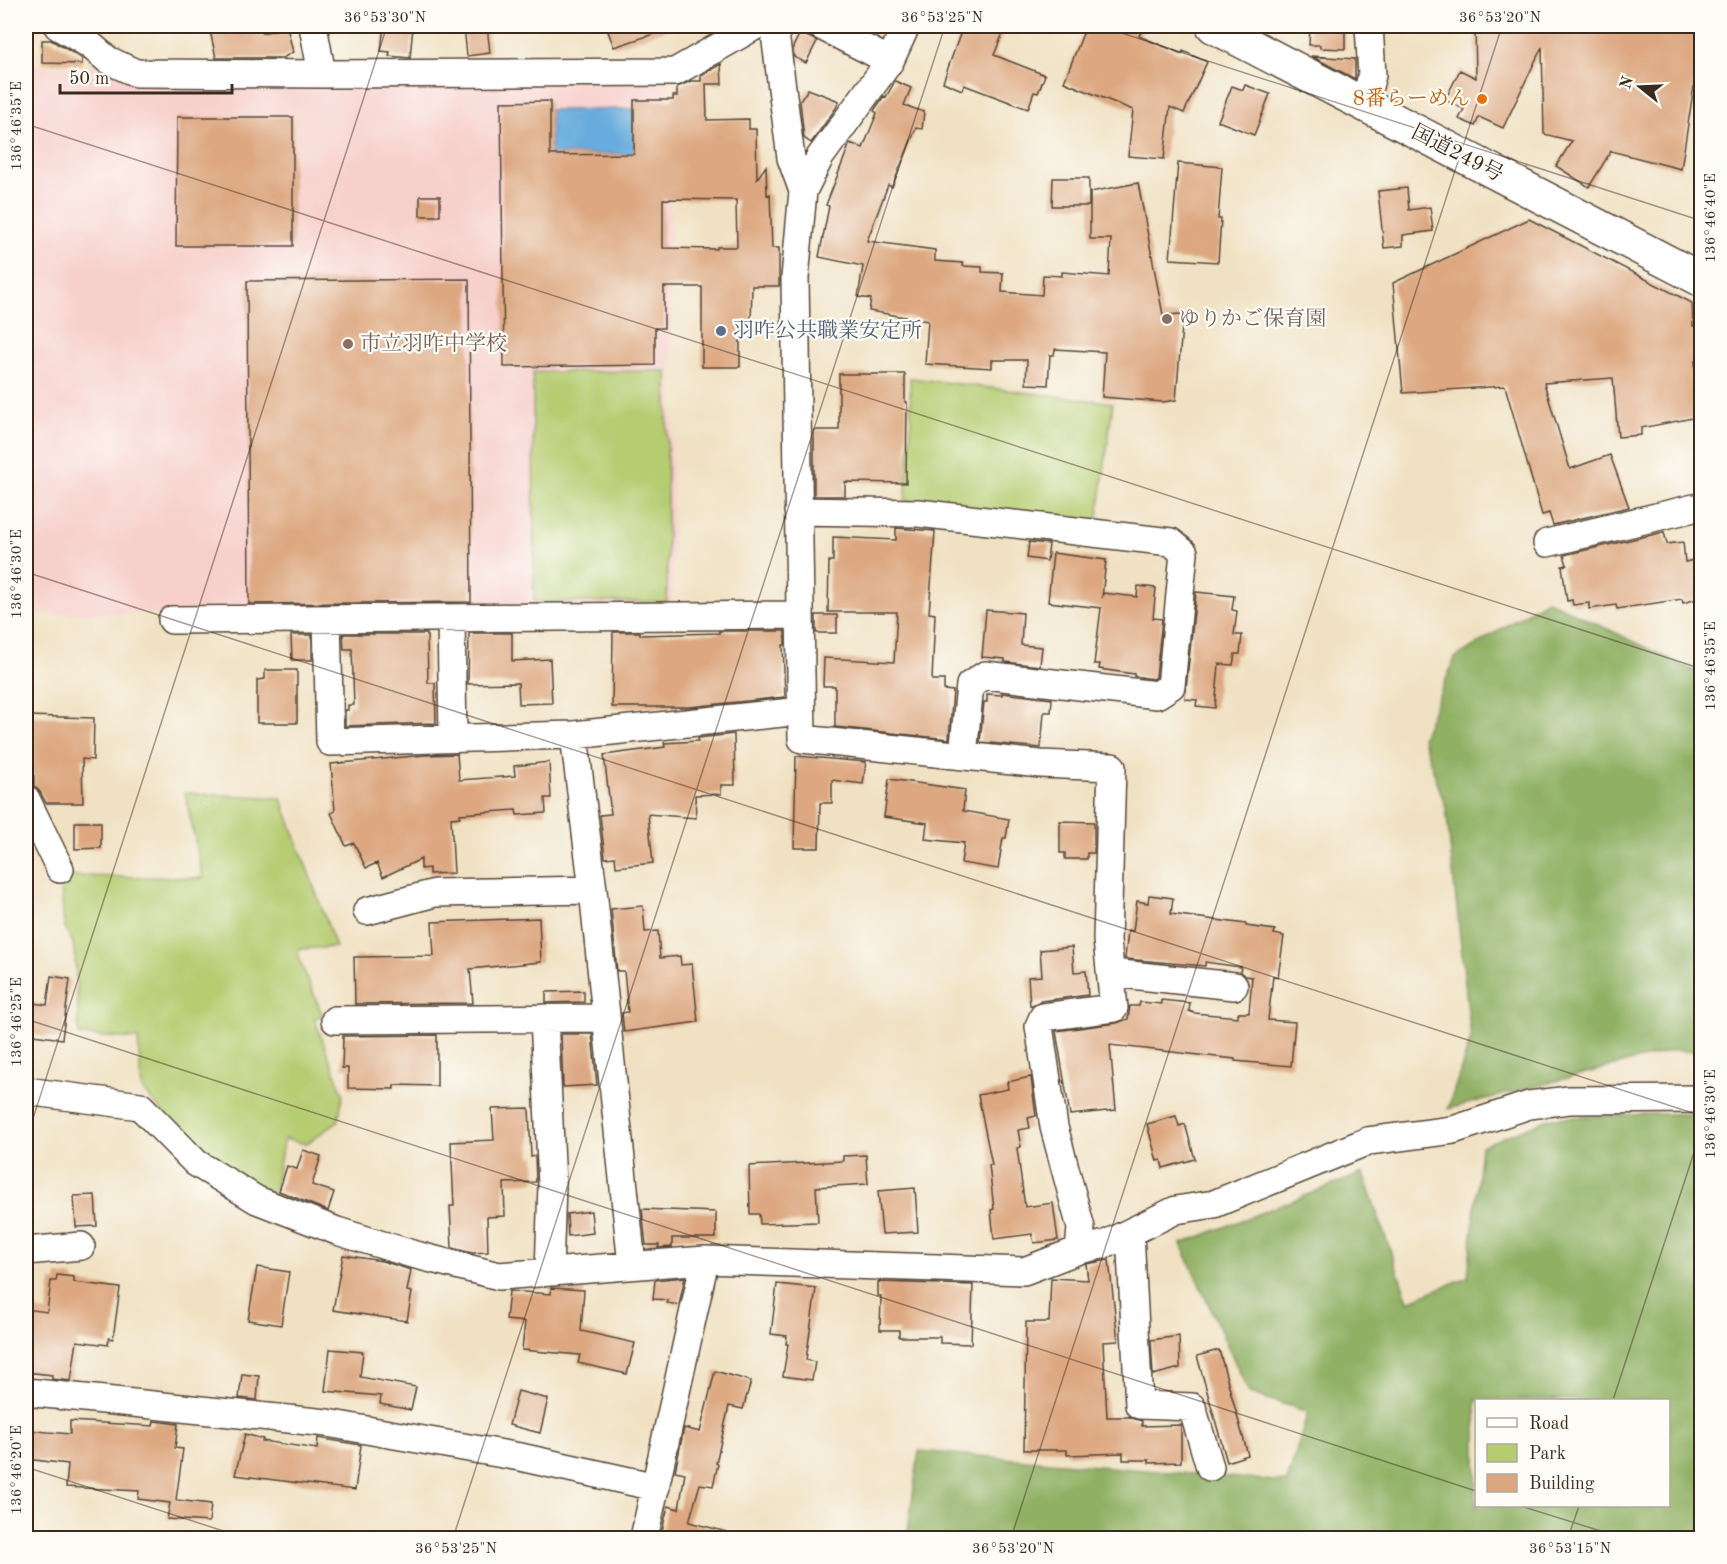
<svg xmlns="http://www.w3.org/2000/svg" width="1727" height="1564" font-family="'Old Standard TT','Noto Serif JP',serif">
  <style>
    .built { fill: #f7d0cc }
    .green { fill: #b5cc71; stroke: #787b48; stroke-width: 1.5 }
    .forest { fill: #90b063; stroke: #666d40; stroke-width: 1.5; fill-rule: evenodd }
    .water { fill: #68acdd; stroke: #526b7e; stroke-width: 1.5 }
    .building { fill: #dda881; fill-rule: evenodd }
    .lines { fill: none; stroke-linecap: round; stroke-linejoin: round }
    .minor-casing { stroke: #564537; stroke-width: 30 }
    .trunk-casing { stroke: #564537; stroke-width: 36 }
    .minor { stroke: #fff; stroke-width: 27 }
    .trunk { stroke: #fff; stroke-width: 33 }
    .ticks { fill: none; stroke: #3b2a1e; stroke-width: 1.5; stroke-opacity: 0.45 }
    .food-dot { fill: #e8710a; stroke: #fdfcf7; stroke-width: 2 }
    .education-dot { fill: #8d6e63; stroke: #fdfcf7; stroke-width: 2 }
    .service-dot { fill: #5c6f8a; stroke: #fdfcf7; stroke-width: 2 }
    .labels { text-anchor: middle; dominant-baseline: central; stroke-width: 4.5; stroke-linejoin: round; paint-order: stroke }
    .food-label { font-size: 21px; fill: #c56008; stroke: #fdfcf7; text-anchor: end }
    .street-label { font-size: 21px; fill: #3b2a1e; stroke: #fdfcf7 }
    .education-label { font-size: 21px; fill: #785e54; stroke: #fdfcf7; text-anchor: start }
    .service-label { font-size: 21px; fill: #4e5e75; stroke: #fdfcf7; text-anchor: start }
    .neatline { fill: none; stroke: #3b2a1e; stroke-width: 2 }
    .ticks-label { font-size: 15px; text-anchor: middle; fill: #3b2a1e }
  </style>
  <rect width="100%" height="100%" fill="#fdfcf7"/>
  <filter id="ink" filterUnits="userSpaceOnUse"><feTurbulence type="fractalNoise" baseFrequency=".0167" numOctaves="2"/><feDisplacementMap in="SourceGraphic" scale="12" xChannelSelector="R" yChannelSelector="G"/><feConvolveMatrix kernelMatrix="1 2 1 2 8 2 1 2 1" color-interpolation-filters="sRGB"/></filter>
  <filter id="wash" filterUnits="userSpaceOnUse"><feTurbulence type="fractalNoise" baseFrequency=".008" numOctaves="4" result="noise"/><feDisplacementMap in="SourceGraphic" scale="24" xChannelSelector="R" yChannelSelector="G"/><feGaussianBlur stdDeviation="1.35" result="paint"/><feColorMatrix in="noise" values="0 0 0 0 0 0 0 0 0 0 0 0 0 0 0 0 0 1.4 0 .05"/><feComposite in="paint" operator="in"/></filter>
  <g filter="url(#wash)">
    <rect width="100%" height="100%" fill="#f0e1c3"/>
    <!-- built -->
    <path class="built" d="M 26,65 L 669,81 L 673,608 L 26,614 Z"/>
    <!-- green -->
    <path class="green" d="M 667,371 L 667,602 L 534,602 L 533,372 Z
      M 910,378 L 1113,403 L 1097,524 L 905,501 L 911,431 Z
      M 185,793 L 281,798 L 336,947 L 298,949 L 300,962 L 323,1016 L 314,1018 L 343,1094 L 338,1121 L 306,1144 L 284,1139 L 273,1196 L 199,1153 L 142,1089 L 138,1039 L 79,1035 L 75,956 L 73,943 L 64,925 L 60,876 L 203,878 Z"/>
    <!-- forest -->
    <path class="forest" d="M 1547,600 L 1701,674 L 1701,1052 L 1675,1050 L 1448,1109 L 1471,1038 L 1446,808 L 1422,737 L 1455,658 Z
      M 1649,1114 L 1701,1114 L 1701,1538 L 907,1538 L 919,1451 L 1287,1482 L 1308,1412 L 1249,1393 L 1181,1244 L 1363,1173 L 1408,1301 L 1468,1277 L 1481,1146 L 1551,1118 ZM 1476,1400 L 1668,1400 L 1668,1506 L 1476,1506 Z"/>
    <!-- water -->
    <path class="water" d="M 634,109 L 634,154 L 550,155 L 550,110 Z"/>
    <g id="blocks">
      <!-- building -->
      <path class="building" d="M 209,26 L 260,26 L 262,33 L 287,27 L 293,52 L 283,58 L 216,58 Z
        M 384,26 L 413,26 L 410,58 L 389,56 L 390,52 L 381,51 Z
        M 464,26 L 487,26 L 490,53 L 467,56 Z
        M 606,26 L 668,26 L 669,29 L 614,47 Z
        M 963,26 L 1006,26 L 994,55 L 1045,75 L 1038,93 L 1034,92 L 1028,109 L 964,85 L 962,90 L 943,82 Z
        M 1086,26 L 1144,26 L 1139,36 L 1182,54 L 1183,51 L 1207,62 L 1184,113 L 1170,107 L 1164,159 L 1128,156 L 1133,110 L 1064,82 Z
        M 1310,26 L 1345,26 L 1345,49 L 1320,48 L 1320,45 L 1309,45 Z
        M 1475,26 L 1701,26 L 1701,41 L 1681,169 L 1611,151 L 1589,187 L 1556,166 L 1572,141 L 1544,134 L 1542,47 L 1503,128 L 1479,117 L 1475,126 L 1459,119 L 1464,109 L 1445,100 L 1460,70 L 1476,78 Z
        M 800,33 L 817,41 L 806,63 L 794,57 L 793,47 Z
        M 42,40 L 51,40 L 80,57 L 82,59 L 82,64 L 42,63 Z
        M 1311,56 L 1355,59 L 1355,79 Z
        M 721,64 L 722,84 L 706,84 L 707,120 L 749,119 L 749,129 L 756,129 L 757,179 L 766,166 L 767,195 L 770,194 L 772,248 L 779,248 L 779,286 L 752,286 L 751,322 L 740,321 L 740,367 L 702,367 L 702,287 L 664,287 L 664,328 L 655,328 L 655,365 L 504,367 L 501,102 L 550,101 L 550,155 L 634,154 L 634,100 L 673,100 L 673,96 L 677,96 L 677,87 L 691,81 L 701,81 L 701,75 ZM 663,199 L 736,200 L 737,247 L 717,247 L 717,249 L 663,248 Z
        M 895,81 L 911,88 L 904,105 L 924,112 L 922,129 L 916,128 L 892,187 L 888,185 L 867,241 L 935,250 L 935,261 L 963,263 L 963,266 L 982,267 L 982,272 L 1003,273 L 1002,292 L 1042,295 L 1043,275 L 1062,276 L 1062,272 L 1109,276 L 1111,239 L 1090,239 L 1090,192 L 1138,183 L 1163,315 L 1183,314 L 1176,400 L 1163,402 L 1102,397 L 1105,352 L 1055,349 L 1054,355 L 1050,355 L 1048,385 L 1026,384 L 1027,360 L 992,360 L 992,368 L 925,364 L 928,321 L 869,311 L 871,299 L 858,297 L 863,266 L 819,257 L 829,206 L 826,205 L 850,143 L 863,148 L 877,113 L 874,111 L 875,109 L 884,96 L 886,97 Z
        M 1245,85 L 1270,94 L 1254,135 L 1218,121 L 1232,86 L 1243,90 Z
        M 808,89 L 839,101 L 836,108 L 811,143 L 804,138 L 800,101 Z
        M 177,117 L 293,117 L 293,246 L 176,246 Z
        M 1178,163 L 1222,167 L 1218,219 L 1221,219 L 1218,262 L 1170,259 Z
        M 1053,178 L 1089,178 L 1089,206 L 1052,206 Z
        M 1407,188 L 1409,210 L 1430,207 L 1433,231 L 1403,235 L 1403,246 L 1384,248 L 1378,191 Z
        M 420,196 L 440,196 L 440,216 L 420,216 Z
        M 1529,219 L 1692,303 L 1693,326 L 1701,326 L 1701,361 L 1695,361 L 1698,417 L 1641,428 L 1641,435 L 1618,437 L 1613,378 L 1544,383 L 1570,469 L 1610,455 L 1629,507 L 1553,525 L 1549,513 L 1542,515 L 1505,386 L 1403,393 L 1393,283 Z
        M 469,279 L 471,602 L 249,604 L 247,281 Z
        M 839,374 L 905,374 L 905,402 L 907,402 L 906,483 L 845,482 L 845,496 L 814,496 L 814,430 L 839,430 Z
        M 896,528 L 935,531 L 929,613 L 935,614 L 932,680 L 944,680 L 944,690 L 953,691 L 949,739 L 835,727 L 835,686 L 823,686 L 824,658 L 894,662 L 897,612 L 828,612 L 829,561 L 833,561 L 833,537 L 896,540 Z
        M 1664,532 L 1667,544 L 1683,542 L 1685,562 L 1698,559 L 1701,573 L 1701,598 L 1683,603 L 1682,599 L 1617,609 L 1616,605 L 1589,609 L 1589,603 L 1573,605 L 1572,600 L 1567,601 L 1562,566 L 1567,565 L 1564,555 Z
        M 1029,542 L 1049,544 L 1047,561 L 1027,558 Z
        M 1053,553 L 1106,560 L 1102,598 L 1103,593 L 1137,597 L 1138,586 L 1156,588 L 1153,618 L 1162,619 L 1156,677 L 1153,679 L 1134,676 L 1134,674 L 1099,669 L 1100,664 L 1094,664 L 1101,608 L 1048,602 Z
        M 1196,592 L 1234,596 L 1232,610 L 1237,611 L 1234,635 L 1242,635 L 1240,654 L 1235,654 L 1233,665 L 1219,664 L 1215,708 L 1196,706 L 1197,700 L 1185,699 Z
        M 986,610 L 1023,613 L 1021,645 L 1042,647 L 1040,666 L 1005,662 L 1005,659 L 982,657 Z
        M 816,615 L 837,615 L 837,633 L 816,633 Z
        M 719,631 L 785,631 L 785,645 L 783,645 L 785,697 L 689,707 L 612,707 L 613,632 L 640,632 L 640,635 L 719,633 Z
        M 469,633 L 512,633 L 512,661 L 550,659 L 552,703 L 519,704 L 518,683 L 468,684 Z
        M 343,634 L 427,634 L 428,683 L 435,683 L 436,723 L 345,726 L 345,710 L 348,710 L 348,705 L 354,705 L 352,649 L 344,649 Z
        M 291,635 L 312,635 L 312,660 L 292,660 Z
        M 265,670 L 297,670 L 297,723 L 257,723 L 257,680 L 265,679 Z
        M 1002,693 L 1052,699 L 1051,712 L 1044,712 L 1041,748 L 980,742 L 984,702 L 987,702 L 987,694 L 1002,695 Z
        M 27,716 L 94,718 L 93,760 L 82,759 L 83,803 L 46,803 L 40,792 L 34,786 L 34,776 L 26,776 Z
        M 734,734 L 735,785 L 721,785 L 721,794 L 695,795 L 696,818 L 648,814 L 653,863 L 616,867 L 615,857 L 605,858 L 600,815 L 611,814 L 604,755 L 665,747 L 664,743 L 698,741 L 698,738 Z
        M 457,754 L 459,780 L 515,776 L 514,766 L 549,762 L 551,798 L 545,798 L 546,813 L 517,815 L 516,810 L 460,814 L 460,817 L 451,818 L 454,873 L 429,874 L 429,868 L 421,869 L 421,859 L 383,877 L 377,863 L 366,868 L 354,843 L 346,846 L 331,813 L 335,811 L 331,764 L 425,755 Z
        M 796,756 L 866,762 L 863,784 L 832,780 L 832,803 L 820,803 L 819,848 L 794,848 Z
        M 889,779 L 965,790 L 963,811 L 1009,819 L 1006,838 L 1003,838 L 998,869 L 961,863 L 964,843 L 925,839 L 927,823 L 884,817 Z
        M 1060,821 L 1094,822 L 1094,853 L 1087,853 L 1087,859 L 1065,859 L 1065,853 L 1060,853 Z
        M 75,822 L 101,822 L 101,848 L 75,849 Z
        M 1149,895 L 1173,898 L 1171,914 L 1246,924 L 1246,926 L 1275,930 L 1274,934 L 1284,936 L 1278,977 L 1273,976 L 1268,1020 L 1295,1022 L 1291,1066 L 1235,1061 L 1235,1059 L 1110,1045 L 1116,1110 L 1070,1115 L 1056,1031 L 1117,1023 L 1128,1019 L 1130,1006 L 1139,1006 L 1140,1002 L 1161,1004 L 1161,1000 L 1190,1003 L 1189,1011 L 1194,1013 L 1238,1017 L 1238,1013 L 1249,1013 L 1252,977 L 1245,976 L 1240,972 L 1241,967 L 1205,962 L 1205,966 L 1125,959 L 1128,930 L 1133,931 L 1137,901 L 1148,903 Z
        M 643,906 L 645,932 L 658,931 L 660,958 L 680,956 L 681,965 L 692,964 L 698,1022 L 624,1032 L 622,1013 L 628,1012 L 624,971 L 617,971 L 611,909 Z
        M 539,918 L 541,962 L 470,969 L 473,1003 L 355,1004 L 354,957 L 434,956 L 432,922 Z
        M 1072,947 L 1074,972 L 1086,971 L 1088,995 L 1041,1001 L 1030,1006 L 1028,977 L 1042,976 L 1040,950 Z
        M 51,976 L 70,979 L 62,1039 L 26,1034 L 26,1002 L 47,1005 Z
        M 584,991 L 584,1002 L 546,1003 L 546,992 Z
        M 561,1034 L 592,1034 L 597,1085 L 563,1087 Z
        M 437,1035 L 437,1086 L 394,1085 L 394,1089 L 348,1088 L 348,1068 L 342,1068 L 343,1036 Z
        M 1031,1077 L 1036,1116 L 1028,1118 L 1030,1128 L 1018,1130 L 1021,1147 L 1017,1148 L 1025,1207 L 1053,1203 L 1058,1240 L 1034,1243 L 1032,1234 L 994,1239 L 991,1210 L 994,1209 L 989,1165 L 992,1165 L 978,1095 L 1008,1089 L 1007,1082 Z
        M 529,1108 L 531,1157 L 535,1156 L 536,1182 L 504,1183 L 505,1216 L 487,1217 L 488,1252 L 472,1253 L 452,1248 L 450,1206 L 454,1206 L 451,1142 L 494,1140 L 492,1109 Z
        M 1176,1116 L 1179,1126 L 1185,1124 L 1195,1159 L 1163,1168 L 1161,1160 L 1157,1161 L 1147,1124 Z
        M 303,1150 L 321,1156 L 312,1185 L 334,1192 L 328,1211 L 279,1191 L 287,1166 L 297,1169 Z
        M 866,1155 L 868,1184 L 816,1187 L 818,1222 L 760,1224 L 759,1214 L 750,1214 L 749,1166 L 843,1161 L 843,1156 Z
        M 915,1188 L 918,1232 L 882,1234 L 878,1191 Z
        M 95,1195 L 97,1226 L 76,1227 L 74,1196 Z
        M 642,1209 L 716,1212 L 716,1238 L 672,1238 L 672,1247 L 658,1248 L 659,1245 L 646,1245 Z
        M 591,1211 L 593,1233 L 568,1236 L 567,1214 Z
        M 343,1255 L 382,1261 L 411,1270 L 407,1291 L 412,1292 L 407,1321 L 333,1310 Z
        M 1109,1260 L 1118,1341 L 1103,1342 L 1107,1417 L 1129,1417 L 1142,1421 L 1142,1426 L 1181,1425 L 1181,1462 L 1149,1463 L 1149,1460 L 1123,1460 L 1123,1453 L 1067,1455 L 1067,1450 L 1024,1450 L 1026,1322 L 1049,1322 L 1051,1278 L 1088,1280 L 1086,1264 Z
        M 257,1267 L 289,1272 L 281,1325 L 248,1320 Z
        M 57,1275 L 74,1277 L 74,1282 L 120,1288 L 113,1339 L 109,1338 L 108,1345 L 77,1341 L 71,1381 L 52,1379 L 52,1375 L 26,1372 L 26,1309 L 47,1312 L 51,1281 L 56,1281 Z
        M 685,1277 L 679,1305 L 667,1303 L 668,1300 L 653,1299 L 655,1280 Z
        M 878,1282 L 973,1285 L 971,1344 L 940,1343 L 940,1337 L 899,1337 L 899,1330 L 880,1330 L 881,1296 L 878,1296 Z
        M 777,1284 L 816,1288 L 806,1360 L 815,1362 L 812,1380 L 783,1376 L 788,1344 L 786,1344 L 787,1336 L 771,1334 Z
        M 551,1288 L 584,1290 L 581,1331 L 635,1343 L 627,1374 L 578,1363 L 580,1355 L 522,1350 L 525,1322 L 506,1320 L 509,1291 L 551,1294 Z
        M 1179,1336 L 1180,1368 L 1153,1375 L 1151,1340 Z
        M 330,1349 L 363,1352 L 360,1377 L 416,1387 L 411,1410 L 380,1404 L 381,1396 L 325,1391 Z
        M 1219,1350 L 1248,1455 L 1227,1462 L 1197,1356 Z
        M 715,1371 L 751,1381 L 743,1409 L 729,1406 L 716,1463 L 718,1464 L 713,1486 L 700,1484 L 689,1522 L 727,1532 L 726,1539 L 660,1539 L 668,1506 L 679,1509 L 685,1473 L 675,1471 L 684,1428 L 700,1432 Z
        M 242,1374 L 259,1376 L 257,1400 L 239,1398 Z
        M 518,1391 L 548,1399 L 540,1433 L 509,1425 Z
        M 70,1421 L 153,1426 L 154,1421 L 178,1424 L 175,1448 L 183,1449 L 176,1500 L 211,1504 L 209,1522 L 167,1519 L 170,1503 L 138,1499 L 139,1491 L 66,1487 L 68,1464 L 26,1459 L 26,1430 L 70,1434 Z
        M 245,1434 L 263,1439 L 262,1441 L 317,1449 L 318,1438 L 361,1445 L 355,1490 L 235,1475 Z"/>
    </g>
  </g>
  <g filter="url(#ink)">
    <use href="#blocks" fill-opacity="0" stroke="#564537" stroke-width="1.5"/>
    <g class="lines">
      <defs>
        <path id="minor" d="M 58,26 L 89,44 L 108,60 L 136,73 L 322,74
          M 313,26 L 322,74 L 675,72 L 755,26
          M 774,26 L 791,158 L 803,191
          M 821,26 L 890,61
          M 906,26 L 890,61 L 820,157 L 803,191 L 795,278 L 802,739 L 1040,764 L 1112,767 L 1107,940 L 1114,1008 L 1043,1017 L 1039,1026 L 1054,1127 L 1081,1228 L 1079,1250
          M 1364,105 L 1372,75 L 1369,26
          M 798,511 L 918,513 L 1171,542 L 1184,553 L 1171,686 L 1157,695 L 985,675 L 970,685 L 963,755
          M 1547,543 L 1694,508 L 1702,508
          M 327,619 L 330,742 L 574,735 L 801,711
          M 451,619 L 453,738
          M 172,620 L 800,615
          M 574,735 L 593,890 L 632,1265
          M 26,799 L 60,869
          M 367,911 L 435,893 L 593,890
          M 1112,973 L 1234,986
          M 544,1018 L 552,1185 L 549,1271
          M 335,1020 L 606,1018
          M 26,1091 L 140,1106 L 196,1163 L 257,1200 L 337,1231 L 412,1254 L 499,1276 L 705,1260 L 1024,1271 L 1079,1250 L 1106,1244 L 1176,1210 L 1214,1204 L 1368,1141 L 1453,1130 L 1529,1105 L 1569,1100 L 1702,1099
          M 1130,1233 L 1139,1405 L 1192,1407 L 1210,1467
          M 26,1251 L 81,1246
          M 26,1392 L 327,1423 L 520,1457 L 656,1487
          M 644,1538 L 705,1260"/>
        <path id="trunk" d="M 1213,26 L 1702,280"/>
      </defs>
      <!-- minor casing -->
      <use href="#minor" class="minor-casing"/>
      <!-- trunk casing -->
      <use href="#trunk" class="trunk-casing"/>
      <!-- minor -->
      <use href="#minor" class="minor"/>
      <!-- trunk -->
      <use href="#trunk" class="trunk"/>
    </g>
  </g>
  <!-- ticks -->
  <path class="ticks" d="M 1100,26 L 1702,221M 26,124 L 1702,669M 26,572 L 1702,1116M 26,1019 L 1476,1491M 26,1140 L 387,26M 1613,1400 L 1702,1128M 26,1467 L 245,1538M 1521,1506 L 1623,1538M 453,1538 L 945,26M 1011,1538 L 1502,26M 1568,1538 L 1579,1506"/>
  <!-- markers -->
  <circle class="food-dot" cx="1482" cy="99" r="6"/>
  <g class="education-dot">
    <circle cx="1167" cy="319" r="6"/>
    <circle cx="348" cy="344" r="6"/>
  </g>
  <circle class="service-dot" cx="721" cy="331" r="6"/>
  <g class="labels">
    <!-- food labels -->
    <g class="food-label">
      <text x="1470" y="99">8番らーめん</text>
    </g>
    <!-- street labels -->
    <g class="street-label">
      <text transform="translate(1457 154) rotate(27)">国道249号</text>
    </g>
    <!-- education labels -->
    <g class="education-label">
      <text x="1179" y="319">ゆりかご保育園</text>
      <text x="360" y="344">市立羽咋中学校</text>
    </g>
    <!-- service labels -->
    <g class="service-label">
      <text x="733" y="331">羽咋公共職業安定所</text>
    </g>
  </g>
  <!-- margin -->
  <rect width="1727" height="1564" fill="none" stroke="#fdfcf7" stroke-width="66"/>
  <!-- legend -->
  <rect x="1475" y="1399" width="195" height="108" fill="#fdfcf7" stroke="#afa8a0" stroke-width="1.5"/>
  <rect x="1487" y="1418" width="30" height="9" fill="#ffffff" stroke="#afa8a0" stroke-width="1.5"/>
  <text x="1529" y="1429" font-size="18" fill="#3b2a1e">Road</text>
  <rect x="1487" y="1444" width="30" height="18" fill="#b5cc71" stroke="#afa8a0" stroke-width="1.5"/>
  <text x="1529" y="1459" font-size="18" fill="#3b2a1e">Park</text>
  <rect x="1487" y="1474" width="30" height="18" fill="#dda881" stroke="#afa8a0" stroke-width="1.5"/>
  <text x="1529" y="1489" font-size="18" fill="#3b2a1e">Building</text>
  <!-- north arrow -->
  <g transform="translate(1640 87) rotate(288)" stroke="#fdfcf7" stroke-width="4.5" paint-order="stroke">
  <path d="M0-4.5L10 22L0 15L-10 22Z" fill="#3b2a1e"/>
  <text y="-9" font-size="16" font-weight="bold" text-anchor="middle" fill="#3b2a1e">N</text>
  </g>
  <!-- scale -->
  <path d="M60 84v9h172v-9" fill="none" stroke="#3b2a1e" stroke-width="3"/>
  <text x="69" y="84" font-size="18" fill="#3b2a1e" stroke="#fdfcf7" stroke-width="4.5" paint-order="stroke">50 m</text>
  <rect x="33" y="33" width="1661" height="1498" class="neatline"/>
  <g class="ticks-label">
    <text x="385" y="22">36°53'30"N</text>
    <text x="942" y="22">36°53'25"N</text>
    <text x="1500" y="22">36°53'20"N</text>
    <text transform="translate(16 126) rotate(-90)" y="5">136°46'35"E</text>
    <text transform="translate(1710 218) rotate(-90)" y="5">136°46'40"E</text>
    <text transform="translate(16 574) rotate(-90)" y="5">136°46'30"E</text>
    <text transform="translate(1710 666) rotate(-90)" y="5">136°46'35"E</text>
    <text transform="translate(16 1022) rotate(-90)" y="5">136°46'25"E</text>
    <text transform="translate(1710 1114) rotate(-90)" y="5">136°46'30"E</text>
    <text transform="translate(16 1470) rotate(-90)" y="5">136°46'20"E</text>
    <text x="456" y="1553">36°53'25"N</text>
    <text x="1013" y="1553">36°53'20"N</text>
    <text x="1570" y="1553">36°53'15"N</text>
  </g>
</svg>
